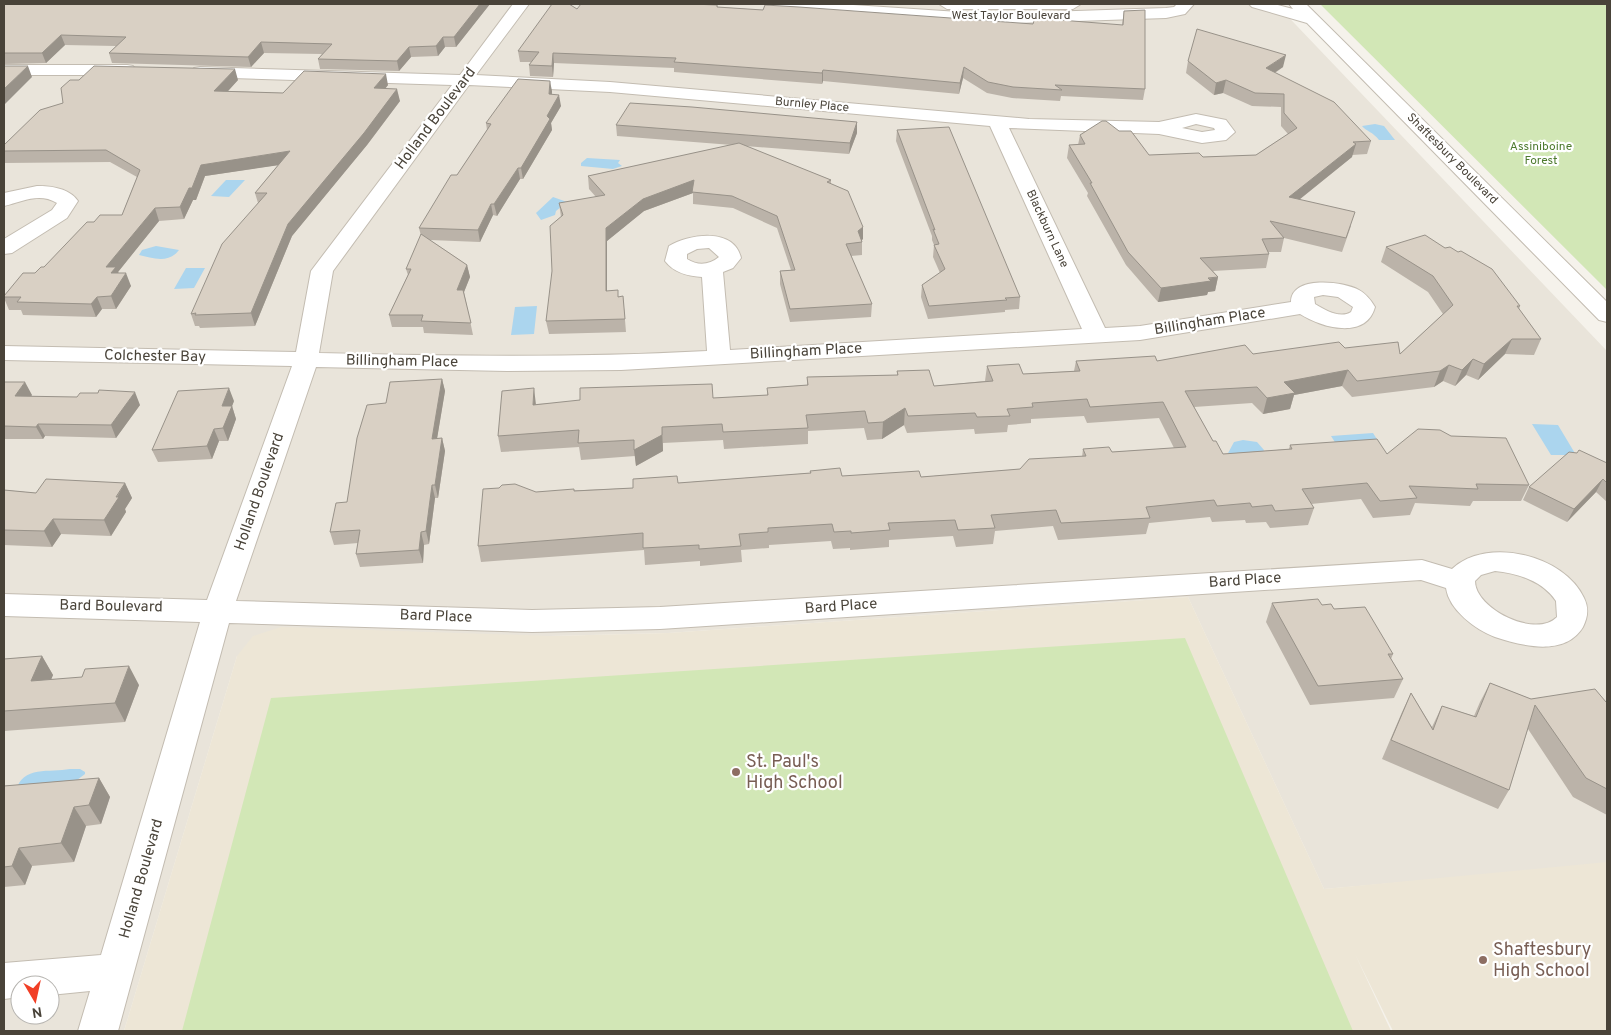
<svg xmlns="http://www.w3.org/2000/svg" width="1611" height="1035" font-family="Overpass,sans-serif">
  <style>
    .residential { fill: #e9e4da; fill-rule: evenodd }
    .education { fill: #ede6d6 }
    .green { fill: #d2e7b6 }
    .water { fill: #abd5ee }
    .lines { fill: none; stroke-linecap: round; stroke-linejoin: round }
    .minor-casing { stroke: #c3bcb1; stroke-width: 2 }
    .tertiary-casing { stroke: #c3bcb1; stroke-width: 2 }
    .minor { fill: #fff; fill-rule: evenodd }
    .tertiary { fill: #fff; fill-rule: evenodd }
    .wall { fill: #bbb3a9 }
    .shaded-wall { fill: #989289 }
    .building { fill: #d9d0c4; stroke: #989289 }
    .education-dot { fill: #8d6e63; stroke: #fff; stroke-width: 2 }
    .labels { text-anchor: middle; dominant-baseline: central; stroke-width: 4.5; stroke-linejoin: round; paint-order: stroke }
    .far-street-label { font-size: 12px; fill: #494339; stroke: #fff }
    .far-park-label { font-size: 12px; fill: #4d7a2e; stroke: #fff }
    .street-label { font-size: 15px; fill: #494339; stroke: #fff }
    .near-education-label { font-size: 18px; fill: #785e54; stroke: #fff; text-anchor: start }
  </style>
  <rect width="100%" height="100%" fill="#f5f2eb"/>
  <!-- residential -->
  <path class="residential" d="M 4,4 L 1276,4 L 1607,351 L 1607,864 L 1324,889 L 1188,597 L 668,633 L 550,636 L 237,656 L 124,1031 L 4,1031 ZM 20,985 L 50,985 L 50,1015 L 20,1015 Z"/>
  <!-- education -->
  <path class="education" d="M 1188,597 L 1324,889 L 1607,862 L 1607,1031 L 1393,1031 L 1355,954 L 1391,1031 L 124,1031 L 237,656 L 253,636 L 281,627 L 550,636 L 668,633 Z"/>
  <!-- green -->
  <path class="green" d="M 1320,4 L 1607,4 L 1607,290 Z
    M 1185,638 L 1353,1031 L 182,1031 L 271,698 Z"/>
  <!-- water -->
  <path class="water" d="M 1375,124 L 1384,126 L 1395,140 L 1379,140 C 1373,132 1366,131 1362,126 Z
    M 587,158 L 620,160 L 618,163 L 622,166 L 613,169 L 581,166 L 581,163 Z
    M 226,180 L 245,180 L 229,197 L 211,196 Z
    M 553,197 L 567,202 L 556,211 L 555,215 L 541,220 L 536,213 Z
    M 156,246 L 179,250 C 169,264 152,258 139,255 L 142,250 Z
    M 186,268 L 205,268 L 194,288 L 174,289 Z
    M 537,306 L 534,334 L 511,335 L 515,307 Z
    M 1532,424 L 1558,425 L 1576,455 L 1551,455 Z
    M 1373,433 L 1382,447 L 1340,450 L 1331,436 Z
    M 1243,440 L 1257,442 L 1264,450 L 1263,452 L 1227,455 L 1234,442 Z
    M 70,769 L 80,769 L 85,772 L 85,774 L 77,780 L 16,791 C 22,765 50,773 70,769 Z"/>
  <g class="lines">
    <defs>
      <path id="minor" d="M 513,4 L 529,4 L 476,75 L 610,82 L 1029,119 L 1159,122 L 1196,114 L 1226,120 L 1235,132 L 1226,140 L 1202,143 L 1159,134 L 1009,128 L 1105,328 L 1140,326 L 1291,302 C 1291,275 1343,281 1359,290 C 1366,294 1371,300 1375,307 C 1366,340 1322,328 1300,314 L 1140,340 L 621,370 L 507,371 L 316,367 L 236,601 L 532,610 L 660,607 L 1422,560 L 1452,569 C 1487,536 1564,555 1584,598 C 1589,608 1588,617 1583,627 C 1565,657 1522,646 1495,637 C 1476,630 1449,610 1446,588 L 1421,580 L 660,629 L 532,632 L 229,623 L 118,1031 L 78,1031 L 90,991 L 50,995 L 50,985 L 20,985 L 20,997 L 4,999 L 4,963 L 101,955 L 200,622 L 4,616 L 4,594 L 207,600 L 292,366 L 4,360 L 4,346 L 296,352 L 311,271 L 452,85 L 200,77 L 194,76 L 191,72 L 194,68 L 200,67 L 460,75 ZM 469,85 L 610,92 L 990,126 L 1082,329 L 730,350 L 723,272 L 733,268 L 741,258 C 734,227 689,234 669,246 L 665,261 C 674,273 688,276 702,277 L 707,351 C 577,358 449,356 319,353 L 333,271 ZM 1196,124 L 1214,128 L 1215,130 L 1202,132 L 1182,128 ZM 709,248 L 719,257 C 709,265 698,266 687,259 L 687,254 L 697,249 ZM 1323,295 L 1338,297 L 1353,307 L 1351,312 C 1340,319 1325,310 1315,304 L 1314,297 ZM 1495,571 C 1517,573 1543,581 1556,601 L 1557,617 C 1536,639 1475,609 1475,581 L 1481,575 Z
        M 766,4 L 838,4 L 989,14 L 1166,8 L 1174,7 L 1177,4 L 1194,4 L 1185,14 L 1166,18 L 989,24 L 774,9 Z
        M 4,65 L 127,65 L 133,66 L 136,70 L 133,74 L 127,75 L 4,75 Z
        M 37,186 C 51,186 69,188 78,201 L 67,218 L 12,253 L 4,254 L 4,239 L 52,210 L 57,203 C 39,192 22,202 4,206 L 4,193 Z"/>
      <path id="tertiary" d="M 939,4 L 1081,4 L 1073,9 L 947,9 Z
        M 1249,4 L 1274,4 L 1293,9 L 1289,4 L 1306,4 L 1607,302 L 1607,322 L 1599,320 L 1307,23 L 1252,7 Z"/>
    </defs>
    <!-- minor casing -->
    <use href="#minor" class="minor-casing"/>
    <!-- tertiary casing -->
    <use href="#tertiary" class="tertiary-casing"/>
    <!-- minor -->
    <use href="#minor" class="minor"/>
    <!-- tertiary -->
    <use href="#tertiary" class="tertiary"/>
  </g>
  <!-- wall -->
  <path class="wall" d="M 4,4 L 490,4 L 456,47 L 445,47 L 438,56 L 411,57 L 399,71 L 320,69 L 318,59 L 322,54 L 264,53 L 251,67 L 112,63 L 109,53 L 116,46 L 65,45 L 46,63 L 4,64 Z
    M 717,5 L 718,7 L 763,10 L 1033,24 L 1122,25 L 1124,11 L 1145,89 L 1143,100 L 1061,96 L 1060,101 L 1012,98 L 987,93 L 963,78 L 959,94 L 823,81 L 822,84 L 674,72 L 674,68 L 554,63 L 553,77 L 530,76 L 529,65 L 531,62 L 520,62 L 518,51 L 577,9 Z
    M 1188,61 L 1283,67 L 1275,73 L 1371,141 L 1367,154 L 1352,155 L 1352,157 L 1299,200 L 1351,226 L 1342,252 L 1284,238 L 1281,252 L 1268,252 L 1269,254 L 1266,268 L 1213,271 L 1218,277 L 1215,291 L 1208,292 L 1207,295 L 1158,302 L 1126,265 L 1087,196 L 1088,193 L 1067,158 L 1069,145 L 1078,145 L 1080,135 L 1149,155 L 1203,157 L 1256,155 L 1288,134 L 1281,126 L 1281,107 L 1252,106 L 1223,93 L 1214,95 L 1186,73 Z
    M 238,80 L 228,91 L 283,93 L 388,85 L 385,89 L 400,101 L 367,145 L 292,236 L 255,326 L 200,328 L 199,326 L 195,326 L 191,314 L 258,203 L 255,193 L 278,165 L 205,176 L 196,200 L 193,200 L 184,219 L 159,221 L 118,272 L 131,286 L 116,309 L 102,309 L 96,317 L 23,315 L 21,310 L 9,310 L 4,298 L 4,296 L 44,267 L 94,222 L 122,215 L 137,177 L 110,162 L 4,163 L 4,145 L 63,103 Z
    M 552,91 L 552,95 L 561,106 L 551,123 L 552,130 L 523,179 L 520,179 L 497,216 L 493,215 L 480,242 L 430,240 L 467,265 L 470,277 L 464,292 L 473,335 L 424,333 L 423,327 L 392,327 L 389,315 L 408,275 L 406,269 L 421,236 L 419,228 L 457,175 L 487,130 L 486,123 Z
    M 857,122 L 857,133 L 849,154 L 745,146 L 831,180 L 831,184 L 863,227 L 863,239 L 862,240 L 862,255 L 851,256 L 872,304 L 871,317 L 790,322 L 780,284 L 780,271 L 791,270 L 777,228 L 733,208 L 693,204 L 693,193 L 644,211 L 607,241 L 607,291 L 619,297 L 623,296 L 626,332 L 549,334 L 546,321 L 561,217 L 559,203 L 596,197 L 589,189 L 588,176 L 732,145 L 617,136 L 616,125 Z
    M 897,130 L 1020,297 L 1019,309 L 1005,310 L 1005,312 L 928,319 L 921,297 L 922,285 L 940,273 L 933,257 L 934,245 L 932,240 L 932,236 L 896,141 Z
    M 1386,247 L 1520,306 L 1519,309 L 1541,339 L 1534,355 L 1505,354 L 1478,380 L 1466,375 L 1455,386 L 1443,381 L 1434,387 L 1352,397 L 1342,386 L 1294,395 L 1290,409 L 1263,414 L 1252,403 L 1194,407 L 1213,441 L 1223,454 L 1289,449 L 1290,445 L 1387,454 L 1529,485 L 1521,501 L 1473,501 L 1470,506 L 1415,503 L 1410,515 L 1373,518 L 1361,499 L 1311,504 L 1314,508 L 1308,525 L 1270,528 L 1266,522 L 1246,523 L 1245,520 L 1212,522 L 1210,517 L 1149,523 L 1146,534 L 1058,540 L 1053,526 L 995,531 L 993,544 L 956,547 L 953,536 L 889,540 L 889,547 L 850,550 L 850,548 L 833,549 L 831,541 L 769,545 L 769,548 L 741,550 L 742,562 L 700,566 L 700,561 L 645,565 L 644,550 L 481,562 L 478,546 L 536,492 L 633,488 L 678,483 L 810,473 L 810,471 L 842,476 L 921,477 L 1020,469 L 1082,457 L 1083,449 L 1112,452 L 1174,448 L 1159,418 L 1087,423 L 1084,416 L 1031,419 L 1031,423 L 1008,425 L 1007,432 L 975,434 L 974,429 L 907,433 L 904,425 L 882,439 L 867,440 L 864,428 L 808,431 L 808,444 L 724,449 L 723,440 L 663,443 L 663,451 L 636,466 L 635,456 L 581,460 L 579,447 L 501,452 L 498,436 L 536,404 L 713,398 L 767,395 L 767,388 L 807,385 L 807,377 L 897,375 L 897,371 L 934,386 L 985,381 L 987,366 L 1023,374 L 1074,371 L 1076,361 L 1157,361 L 1345,348 L 1400,354 L 1443,314 L 1428,292 L 1381,262 Z
    M 442,379 L 445,391 L 437,438 L 442,438 L 445,451 L 438,498 L 435,498 L 429,544 L 424,545 L 423,563 L 360,567 L 356,554 L 358,543 L 334,545 L 330,532 L 347,502 L 386,403 Z
    M 4,382 L 32,395 L 31,396 L 140,405 L 116,438 L 45,436 L 43,439 L 4,439 Z
    M 234,401 L 232,406 L 236,419 L 228,441 L 219,441 L 212,459 L 158,462 L 152,450 Z
    M 1607,463 L 1607,502 L 1596,492 L 1567,522 L 1523,500 L 1529,487 Z
    M 125,483 L 132,498 L 125,509 L 126,512 L 111,536 L 61,534 L 52,547 L 4,545 L 4,490 L 36,493 Z
    M 1272,603 L 1322,605 L 1334,609 L 1393,654 L 1391,659 L 1403,679 L 1394,698 L 1310,705 L 1266,622 Z
    M 42,656 L 53,675 L 51,679 L 139,685 L 125,722 L 4,731 L 4,659 Z
    M 1490,683 L 1531,699 L 1607,702 L 1607,815 L 1573,797 L 1528,729 L 1509,790 L 1498,809 L 1382,759 L 1402,712 L 1411,693 L 1432,727 L 1442,706 L 1474,716 L 1480,702 Z
    M 99,778 L 110,797 L 101,824 L 86,826 L 74,862 L 32,866 L 25,885 L 4,887 L 4,786 Z"/>
  <!-- shaded-wall -->
  <path class="shaded-wall" d="M 480,4 L 490,4 L 456,47 L 454,37 Z
    M 61,35 L 65,45 L 46,63 L 42,53 Z
    M 443,37 L 445,47 L 438,56 L 436,46 Z
    M 261,42 L 264,53 L 251,67 L 248,57 Z
    M 409,47 L 411,57 L 399,71 L 397,61 Z
    M 553,53 L 554,63 L 553,77 L 552,66 Z
    M 1286,55 L 1283,67 L 1263,80 L 1266,68 Z
    M 28,66 L 32,77 L 4,105 L 4,89 Z
    M 964,67 L 963,78 L 959,94 L 960,83 Z
    M 235,69 L 238,80 L 218,102 L 214,91 Z
    M 823,70 L 823,81 L 822,84 L 822,73 Z
    M 386,74 L 388,85 L 377,99 L 374,88 Z
    M 1226,80 L 1223,93 L 1214,95 L 1216,83 Z
    M 550,81 L 552,91 L 551,105 L 549,94 Z
    M 397,89 L 400,101 L 367,145 L 292,236 L 255,326 L 251,313 L 288,224 Z
    M 559,95 L 561,106 L 551,123 L 552,130 L 523,179 L 521,168 L 547,116 Z
    M 857,122 L 857,133 L 849,154 L 850,143 Z
    M 1356,144 L 1352,157 L 1285,211 L 1289,197 Z
    M 290,151 L 293,163 L 205,176 L 196,200 L 193,200 L 184,219 L 180,207 L 189,188 L 201,165 Z
    M 518,168 L 520,179 L 497,216 L 494,204 Z
    M 694,180 L 693,193 L 644,211 L 607,241 L 607,304 L 606,291 L 606,228 L 643,199 Z
    M 491,204 L 493,215 L 480,242 L 478,230 Z
    M 155,208 L 159,221 L 118,272 L 121,279 L 116,285 L 106,267 Z
    M 863,227 L 863,239 L 859,242 L 858,231 Z
    M 467,265 L 470,277 L 460,302 L 457,290 Z
    M 126,273 L 131,286 L 116,309 L 111,296 Z
    M 1218,277 L 1215,291 L 1208,292 L 1207,295 L 1158,302 L 1161,288 Z
    M 97,297 L 102,309 L 96,317 L 91,304 Z
    M 1512,339 L 1505,354 L 1478,380 L 1484,364 Z
    M 1473,359 L 1466,375 L 1455,386 L 1462,370 Z
    M 1449,365 L 1443,381 L 1434,387 L 1440,371 Z
    M 1348,370 L 1342,386 L 1294,395 L 1290,409 L 1263,414 L 1267,398 L 1284,382 Z
    M 442,379 L 445,391 L 435,451 L 432,439 Z
    M 25,382 L 32,395 L 22,408 L 15,396 Z
    M 229,388 L 234,401 L 227,419 L 222,406 Z
    M 534,388 L 536,405 L 533,405 Z
    M 135,392 L 140,405 L 116,438 L 111,425 Z
    M 232,406 L 236,419 L 228,441 L 223,428 Z
    M 905,408 L 904,425 L 882,439 L 883,422 Z
    M 38,424 L 45,436 L 43,439 L 36,427 Z
    M 662,427 L 663,451 L 636,466 L 634,450 Z
    M 214,429 L 219,441 L 212,459 L 207,446 Z
    M 442,438 L 445,451 L 438,498 L 435,485 Z
    M 1603,479 L 1596,492 L 1567,522 L 1574,509 Z
    M 125,483 L 132,498 L 125,509 L 126,512 L 111,536 L 104,520 Z
    M 432,485 L 435,498 L 429,544 L 426,531 Z
    M 53,519 L 61,534 L 52,547 L 44,531 Z
    M 421,532 L 424,545 L 423,563 L 419,550 Z
    M 42,656 L 53,675 L 43,700 L 31,681 Z
    M 129,666 L 139,685 L 125,722 L 115,703 Z
    M 99,778 L 110,797 L 101,824 L 89,805 Z
    M 74,807 L 86,826 L 74,862 L 61,843 Z
    M 19,848 L 32,866 L 25,885 L 12,866 Z"/>
  <!-- building -->
  <path class="building" d="M 4,4 L 480,4 L 454,37 L 443,37 L 436,46 L 409,47 L 397,61 L 318,59 L 332,44 L 261,42 L 248,57 L 109,53 L 126,37 L 61,35 L 42,53 L 4,53 Z
    M 552,4 L 569,4 L 577,9 L 581,4 L 691,4 L 717,5 L 717,7 L 763,10 L 765,5 L 799,7 L 1033,24 L 1035,18 L 1123,25 L 1124,11 L 1145,10 L 1145,89 L 1055,85 L 1062,90 L 1013,87 L 988,82 L 964,67 L 960,83 L 823,70 L 822,73 L 674,62 L 676,58 L 553,53 L 552,66 L 529,65 L 539,52 L 518,51 Z
    M 1197,29 L 1286,55 L 1266,68 L 1334,102 L 1371,141 L 1353,142 L 1356,144 L 1289,197 L 1355,212 L 1346,238 L 1270,221 L 1284,238 L 1262,239 L 1269,254 L 1200,258 L 1218,277 L 1208,278 L 1211,281 L 1161,288 L 1128,252 L 1090,183 L 1092,183 L 1069,145 L 1085,144 L 1080,135 L 1102,121 L 1106,121 L 1119,131 L 1131,131 L 1149,155 L 1199,153 L 1203,157 L 1256,155 L 1297,128 L 1284,113 L 1284,94 L 1255,93 L 1226,80 L 1216,83 L 1188,61 Z
    M 4,66 L 28,66 L 4,89 Z
    M 94,66 L 235,69 L 214,91 L 283,93 L 304,71 L 386,74 L 374,88 L 397,89 L 364,133 L 288,224 L 251,313 L 195,315 L 196,313 L 191,314 L 222,244 L 267,193 L 255,193 L 290,151 L 201,165 L 192,188 L 189,188 L 180,207 L 155,208 L 106,267 L 116,267 L 111,273 L 126,273 L 111,296 L 97,297 L 91,304 L 17,302 L 21,297 L 4,297 L 4,296 L 23,273 L 35,273 L 41,267 L 44,267 L 87,222 L 94,222 L 100,215 L 122,215 L 140,170 L 106,150 L 4,151 L 4,145 L 40,110 L 63,103 L 61,88 L 70,80 L 79,80 Z
    M 518,79 L 550,81 L 549,94 L 559,95 L 547,116 L 550,119 L 521,168 L 518,168 L 494,204 L 491,204 L 478,230 L 419,228 L 451,175 L 457,175 L 491,124 L 486,123 Z
    M 630,103 L 692,107 L 857,122 L 850,143 L 616,125 Z
    M 949,127 L 1020,297 L 1005,298 L 1007,300 L 929,306 L 922,285 L 945,269 L 934,245 L 939,244 L 933,229 L 935,230 L 897,130 Z
    M 739,143 L 831,180 L 827,182 L 848,191 L 863,227 L 858,231 L 862,242 L 846,244 L 872,304 L 790,309 L 780,271 L 795,270 L 777,216 L 732,196 L 692,192 L 694,180 L 643,199 L 606,228 L 606,291 L 618,290 L 618,297 L 623,296 L 625,319 L 546,321 L 552,271 L 550,226 L 563,215 L 559,203 L 605,195 L 588,176 Z
    M 421,234 L 467,265 L 457,290 L 463,290 L 471,323 L 421,321 L 423,315 L 389,315 L 411,269 L 406,269 Z
    M 1425,235 L 1445,248 L 1450,247 L 1458,252 L 1461,251 L 1492,269 L 1520,306 L 1517,306 L 1541,339 L 1512,339 L 1484,364 L 1473,359 L 1462,370 L 1449,365 L 1440,371 L 1357,381 L 1348,370 L 1284,382 L 1295,393 L 1267,398 L 1257,387 L 1185,391 L 1213,441 L 1216,441 L 1223,454 L 1292,449 L 1290,445 L 1377,439 L 1387,454 L 1418,429 L 1440,430 L 1451,436 L 1506,438 L 1529,485 L 1476,484 L 1478,489 L 1409,486 L 1417,498 L 1380,501 L 1367,483 L 1302,489 L 1314,508 L 1275,511 L 1272,505 L 1252,507 L 1250,503 L 1217,506 L 1214,500 L 1146,507 L 1150,518 L 1061,523 L 1056,510 L 991,515 L 995,528 L 958,530 L 955,520 L 888,523 L 890,530 L 851,533 L 851,531 L 834,532 L 832,524 L 768,528 L 768,532 L 739,534 L 741,546 L 699,549 L 699,545 L 643,548 L 643,533 L 478,546 L 483,489 L 499,488 L 502,485 L 515,484 L 536,492 L 574,489 L 574,491 L 633,488 L 633,479 L 677,476 L 678,483 L 811,473 L 810,471 L 840,468 L 842,476 L 919,471 L 921,477 L 1020,469 L 1029,459 L 1086,456 L 1083,449 L 1109,447 L 1112,452 L 1186,447 L 1163,402 L 1090,407 L 1087,399 L 1032,403 L 1033,407 L 1007,409 L 1010,416 L 977,417 L 975,413 L 908,416 L 905,408 L 883,422 L 868,423 L 865,411 L 806,415 L 808,428 L 723,432 L 722,424 L 662,427 L 662,435 L 634,450 L 634,440 L 578,443 L 579,430 L 498,436 L 502,391 L 534,388 L 533,405 L 580,400 L 580,388 L 712,384 L 713,398 L 768,395 L 767,388 L 808,385 L 807,377 L 898,375 L 897,371 L 929,370 L 934,386 L 993,381 L 987,366 L 1019,364 L 1023,374 L 1080,371 L 1076,361 L 1155,356 L 1157,361 L 1245,345 L 1253,354 L 1339,342 L 1345,348 L 1398,342 L 1400,354 L 1453,305 L 1433,276 L 1386,247 Z
    M 442,379 L 432,439 L 442,438 L 435,485 L 432,485 L 426,531 L 421,532 L 419,550 L 356,554 L 360,530 L 330,532 L 336,503 L 347,502 L 357,438 L 367,405 L 386,403 L 390,382 Z
    M 4,382 L 25,382 L 15,396 L 77,397 L 80,393 L 98,393 L 99,390 L 135,392 L 111,425 L 38,424 L 36,427 L 4,426 Z
    M 229,388 L 222,406 L 232,406 L 223,428 L 214,429 L 207,446 L 152,450 L 178,391 Z
    M 1579,450 L 1607,463 L 1607,483 L 1603,479 L 1574,509 L 1529,487 L 1569,452 L 1577,453 Z
    M 46,479 L 125,483 L 116,497 L 119,497 L 104,520 L 53,519 L 44,531 L 4,530 L 4,490 L 36,493 Z
    M 1318,599 L 1322,605 L 1331,604 L 1334,609 L 1365,607 L 1393,654 L 1388,654 L 1403,679 L 1318,686 L 1272,603 Z
    M 42,656 L 31,681 L 82,677 L 85,669 L 129,666 L 115,703 L 4,711 L 4,659 Z
    M 1490,683 L 1531,699 L 1595,689 L 1606,702 L 1607,702 L 1607,789 L 1586,778 L 1535,705 L 1509,790 L 1391,740 L 1411,693 L 1433,730 L 1442,706 L 1476,717 Z
    M 99,778 L 89,805 L 74,807 L 61,843 L 19,848 L 12,866 L 4,867 L 4,786 Z"/>
  <!-- markers -->
  <g class="education-dot">
    <circle cx="736" cy="772" r="5"/>
    <circle cx="1483" cy="960" r="5"/>
  </g>
  <g class="labels">
    <!-- far-street labels -->
    <g class="far-street-label">
      <text x="1011" y="16">West Taylor Boulevard</text>
      <text transform="translate(812 105) rotate(5)">Burnley Place</text>
      <text transform="translate(1452 159) rotate(45)">Shaftesbury Boulevard</text>
      <text transform="translate(1047 229) rotate(65)">Blackburn Lane</text>
    </g>
    <!-- far-park labels -->
    <g class="far-park-label">
      <text x="1541" y="147">Assiniboine<tspan x="1541" dy="14">Forest</tspan></text>
    </g>
    <!-- street labels -->
    <g class="street-label">
      <text transform="translate(436 119) rotate(-53)">Holland Boulevard</text>
      <text transform="translate(1210 322) rotate(-9)">Billingham Place</text>
      <text transform="translate(806 352) rotate(-3)">Billingham Place</text>
      <text transform="translate(155 357) rotate(1)">Colchester Bay</text>
      <text transform="translate(402 362) rotate(1)">Billingham Place</text>
      <text transform="translate(260 492) rotate(-71)">Holland Boulevard</text>
      <text transform="translate(1245 581) rotate(-4)">Bard Place</text>
      <text transform="translate(111 607) rotate(1)">Bard Boulevard</text>
      <text transform="translate(841 607) rotate(-4)">Bard Place</text>
      <text transform="translate(436 617) rotate(2)">Bard Place</text>
      <text transform="translate(142 879) rotate(-74)">Holland Boulevard</text>
    </g>
    <!-- near-education labels -->
    <g class="near-education-label">
      <text x="746" y="762">St. Paul's<tspan x="746" dy="21">High School</tspan></text>
      <text x="1493" y="950">Shaftesbury<tspan x="1493" dy="21">High School</tspan></text>
    </g>
  </g>
  <!-- border -->
  <rect width="1611" height="1035" fill="none" stroke="#494339" stroke-width="10"/>
  <!-- north arrow -->
  <g transform="translate(35 1000) rotate(171)"><circle r="24" fill="#ffffff" stroke="#b6b4b0"/>
  <path d="M0-4L9 19L0 12L-9 19Z" fill="#f13f26"/>
  <text y="-8" font-size="14" font-weight="bold" text-anchor="middle" fill="#494339">N</text>
  </g>
</svg>
